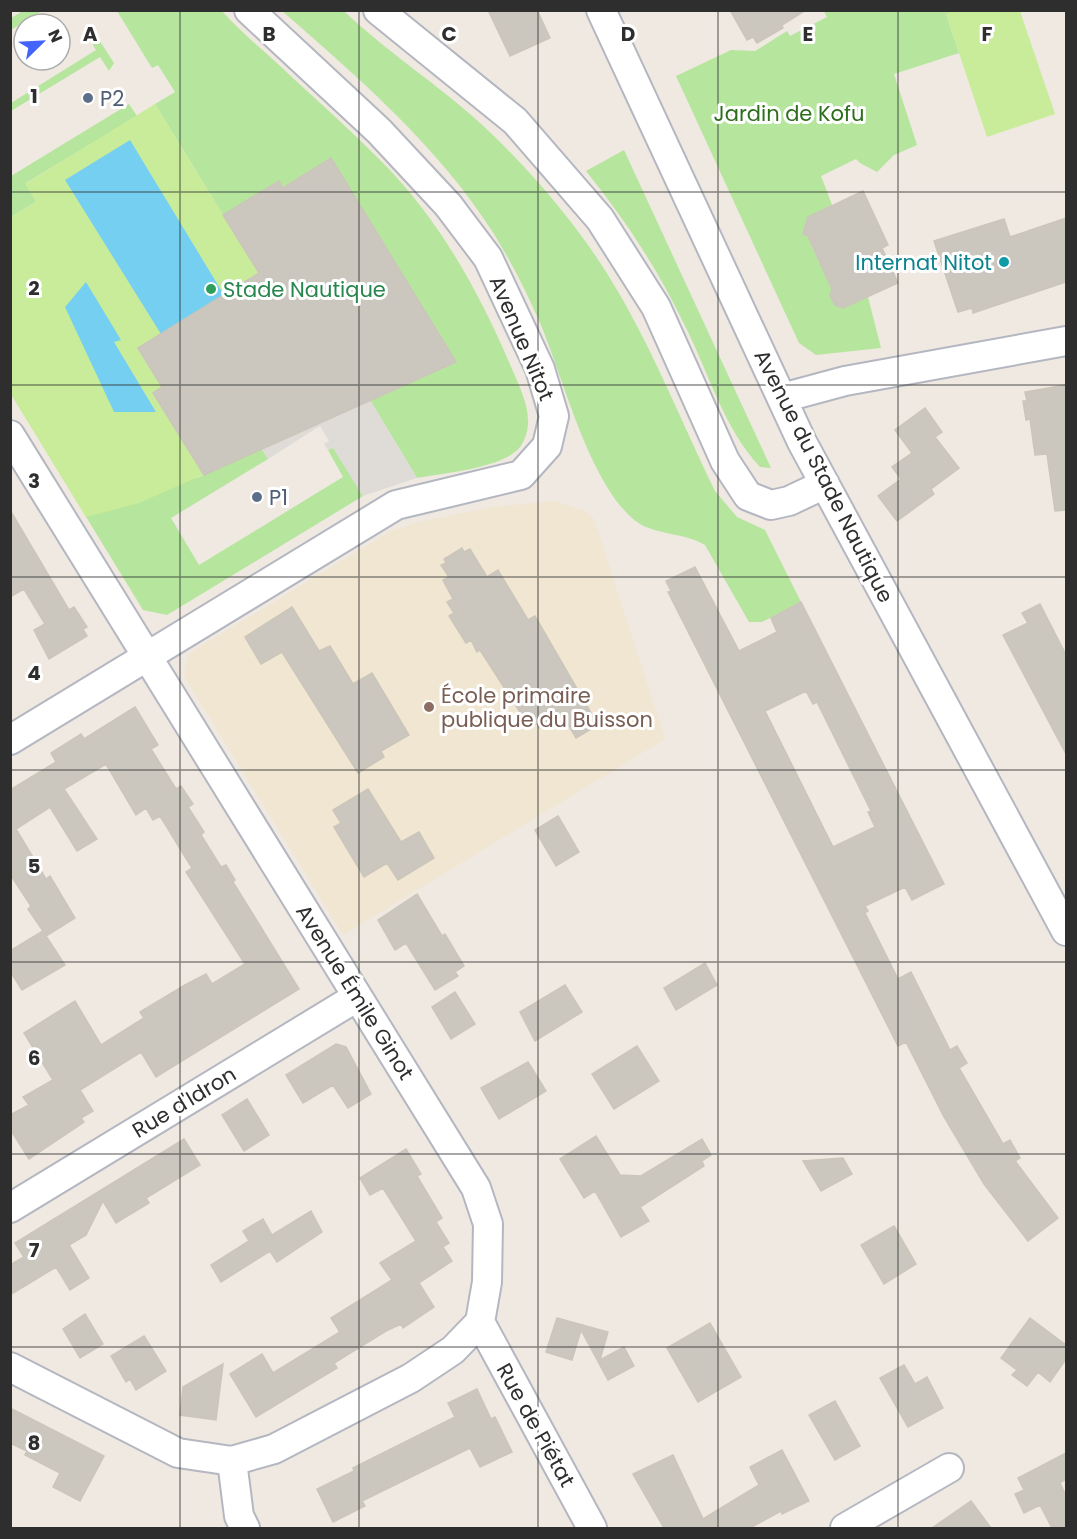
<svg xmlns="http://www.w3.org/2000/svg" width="1077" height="1539" font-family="Poppins,sans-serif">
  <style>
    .education { fill: #f0e6d1 }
    .green { fill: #b6e59e }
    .pitch { fill: #c9ec9a }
    .plaza { fill: #dfdcd8 }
    .water { fill: #75cff0 }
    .building { fill: #cbc7bf; stroke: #cbc5ba; stroke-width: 1.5; fill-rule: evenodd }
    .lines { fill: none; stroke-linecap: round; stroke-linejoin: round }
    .minor-casing { stroke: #b4b7c1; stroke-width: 32 }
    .minor { stroke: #fff; stroke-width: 28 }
    .grid { fill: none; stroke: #2e2e2e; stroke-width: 1.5; stroke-opacity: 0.55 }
    .service-dot { fill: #5c6f8a; stroke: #fff; stroke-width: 2 }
    .culture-dot { fill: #0f9aa8; stroke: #fff; stroke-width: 2 }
    .leisure-dot { fill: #2e9e5b; stroke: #fff; stroke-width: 2 }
    .education-dot { fill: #8d6e63; stroke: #fff; stroke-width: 2 }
    .labels { text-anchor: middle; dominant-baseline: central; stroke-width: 6; stroke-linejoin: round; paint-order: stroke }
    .service-label { font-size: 21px; fill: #4e5e75; stroke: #fff; text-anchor: start }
    .park-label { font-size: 21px; fill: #2c6e1b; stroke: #fff }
    .culture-label { font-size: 21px; fill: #0d838f; stroke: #fff; text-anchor: end }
    .leisure-label { font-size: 21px; fill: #27864d; stroke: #fff; text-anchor: start }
    .street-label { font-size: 21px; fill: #2e2e2e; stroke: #fff }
    .education-label { font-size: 21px; fill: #785e54; stroke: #fff; text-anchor: start }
    .grid-label { font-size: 20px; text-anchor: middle; font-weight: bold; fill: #2e2e2e; stroke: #fff; stroke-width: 6; stroke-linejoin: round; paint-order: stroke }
  </style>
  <rect width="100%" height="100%" fill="#efe9e1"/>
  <!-- education -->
  <path class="education" d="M 556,501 L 585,511 L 594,519 L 665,739 L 343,935 L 184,676 L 188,654 L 391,531 L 415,523 L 491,507 Z"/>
  <!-- green -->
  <path class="green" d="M 23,11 L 42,11 L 11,30 L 11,18 Z
    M 117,11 L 222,11 C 239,30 259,47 278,64 C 314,98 352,131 387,167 C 440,222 479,292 509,362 C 520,389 539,420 520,447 C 504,468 443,473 417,478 L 370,400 L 331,158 L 283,188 L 279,182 L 223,215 L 155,104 L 175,92 L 158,65 L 152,68 Z
    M 282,11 L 344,11 C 393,58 452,93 500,142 C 540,182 578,227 608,275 C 650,342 680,419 715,491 L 737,517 L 765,530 L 801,602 L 762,622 L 749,622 L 705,545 C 685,533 659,535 640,524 C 591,492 563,376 540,323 C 527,292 511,262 494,234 C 439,147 359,78 282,11 Z
    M 824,11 L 955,11 L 946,14 L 959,53 L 894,74 L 917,145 L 894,155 L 877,172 L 860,163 L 856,159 L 821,176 L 832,205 L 807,218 L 809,223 L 804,230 L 806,236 L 817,240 L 811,244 L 832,289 L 830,295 L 835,305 L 843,308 L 868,297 L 881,348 L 816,355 L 799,343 L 676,76 L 731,50 L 755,51 L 787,31 L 790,36 L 827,17 Z
    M 87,35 L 96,35 L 114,63 L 109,71 L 100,57 L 11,111 L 11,103 L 96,50 Z
    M 129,104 L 137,116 L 26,183 L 36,202 L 11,217 L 11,176 Z
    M 624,150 L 771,468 L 760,467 C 723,428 708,370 683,322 C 657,268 624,218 586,171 Z
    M 11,394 L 197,478 L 262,449 L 268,459 L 171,518 L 199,565 L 343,477 L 328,450 L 333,447 L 363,496 L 167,615 L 143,610 Z"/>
  <!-- pitch -->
  <path class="pitch" d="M 955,10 L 1020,11 L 1055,114 L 987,137 L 946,14 Z
    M 155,104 L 223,215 L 279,181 L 283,187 L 331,158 L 456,362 L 278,442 L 260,443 L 262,449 L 139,503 L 86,517 L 11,394 L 11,217 L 36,202 L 25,184 Z"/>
  <!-- plaza -->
  <path class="plaza" d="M 370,400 L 417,478 L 363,496 L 333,448 L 328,450 L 324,444 L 329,441 L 320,426 L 268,459 L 248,422 Z"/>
  <!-- water -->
  <path class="water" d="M 130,140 L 224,295 L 161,334 L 65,180 Z
    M 86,282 L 121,340 L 114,342 L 156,412 L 114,412 L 65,307 Z"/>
  <!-- building -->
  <path class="building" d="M 488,10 L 537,10 L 550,38 L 510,56 Z
    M 730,10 L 806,10 L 782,25 L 783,28 L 757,43 L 753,37 L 747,40 Z
    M 331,158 L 456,362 L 204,475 L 153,393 L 162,387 L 138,348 L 259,273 L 223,215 L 279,181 L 283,188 Z
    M 863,191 L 888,245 L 882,248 L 898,283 L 843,308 L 835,305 L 830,295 L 832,289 L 808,236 L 803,234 L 808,217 Z
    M 1066,218 L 1066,282 L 973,313 L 972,308 L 958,312 L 934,241 L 1004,219 L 1010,237 Z
    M 1066,385 L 1066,510 L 1055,511 L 1047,454 L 1035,455 L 1030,419 L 1026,420 L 1023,401 L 1027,401 L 1025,392 Z
    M 925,408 L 942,432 L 935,437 L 959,468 L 931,489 L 934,494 L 897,521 L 878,496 L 901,479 L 892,467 L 912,453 L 895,430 Z
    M 10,510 L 69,610 L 74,607 L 87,627 L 83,629 L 87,636 L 49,659 L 34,630 L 45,624 L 24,589 L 10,597 Z
    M 462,548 L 464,552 L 470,549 L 487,577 L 498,570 L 528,620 L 535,616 L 598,725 L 576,738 L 562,714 L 539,728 L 537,724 L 529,726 L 480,650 L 477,652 L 471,640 L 466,643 L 449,616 L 454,613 L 447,602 L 453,599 L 443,580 L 449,577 L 441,565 L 446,563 L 444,559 Z
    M 695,567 L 739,651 L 777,632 L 771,618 L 801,602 L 944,884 L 912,900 L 905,887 L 865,906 L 868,911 L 865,913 L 898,979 L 911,972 L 950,1050 L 957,1046 L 967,1063 L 959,1068 L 1003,1144 L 1010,1140 L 1020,1158 L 1015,1161 L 1058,1218 L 1028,1241 L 984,1184 L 944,1117 L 906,1042 L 898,1046 L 668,592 L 671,591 L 666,581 ZM 806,691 L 813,704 L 817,702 L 871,811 L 868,812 L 875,827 L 833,847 L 765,711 Z
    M 1040,604 L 1066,655 L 1066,754 L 1003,635 L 1028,623 L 1022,613 Z
    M 292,607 L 319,651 L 330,646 L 353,684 L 372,673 L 409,735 L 381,751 L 384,757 L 358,773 L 282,652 L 261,664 L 245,637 Z
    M 135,707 L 158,745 L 151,749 L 176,789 L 181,786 L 193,804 L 188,807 L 204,832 L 201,835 L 221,867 L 226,865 L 235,880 L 233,882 L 299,989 L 156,1077 L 141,1052 L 80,1090 L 93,1111 L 81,1118 L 84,1122 L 29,1159 L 10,1129 L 10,1115 L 29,1105 L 23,1097 L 53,1080 L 24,1033 L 75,1001 L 101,1045 L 144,1018 L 140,1012 L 185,985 L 206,974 L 212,984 L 245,964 L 186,872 L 192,868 L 160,816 L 153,820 L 146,808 L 136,815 L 106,764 L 64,789 L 97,839 L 77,851 L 50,807 L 16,829 L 46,879 L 50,876 L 75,918 L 46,936 L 65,965 L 22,990 L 10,971 L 10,951 L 43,931 L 28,909 L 31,906 L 10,874 L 10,790 L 56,762 L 51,753 L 81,734 L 84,739 Z
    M 368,789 L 401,842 L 419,832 L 434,858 L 398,880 L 387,863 L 364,877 L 334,827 L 341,823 L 333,810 Z
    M 558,816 L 579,852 L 556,866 L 535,830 Z
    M 417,894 L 442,936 L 445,934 L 464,966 L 455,972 L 458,976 L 435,990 L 406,943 L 395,950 L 378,920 Z
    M 705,963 L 717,985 L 676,1010 L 664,988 Z
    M 565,985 L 582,1012 L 535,1041 L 520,1012 Z
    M 455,992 L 475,1024 L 451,1039 L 432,1007 Z
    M 336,1044 L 346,1047 L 371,1094 L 348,1108 L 333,1085 L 303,1103 L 286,1075 Z
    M 637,1046 L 659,1081 L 614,1109 L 592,1074 Z
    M 528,1062 L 546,1091 L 499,1119 L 481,1088 Z
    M 247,1099 L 269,1135 L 244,1151 L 222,1115 Z
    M 596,1136 L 620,1175 L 641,1176 L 702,1139 L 711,1155 L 702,1161 L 704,1166 L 640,1207 L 649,1221 L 621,1237 L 595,1191 L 584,1198 L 560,1159 Z
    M 184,1139 L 200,1165 L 146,1198 L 149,1203 L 116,1223 L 103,1201 L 86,1235 L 69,1245 L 89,1278 L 70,1290 L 56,1267 L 10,1295 L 10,1265 L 24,1257 L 15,1243 Z
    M 406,1149 L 421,1174 L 417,1176 L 442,1218 L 436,1222 L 449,1243 L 443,1247 L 452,1261 L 419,1283 L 434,1307 L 403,1328 L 401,1324 L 386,1331 L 334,1363 L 337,1368 L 256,1417 L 230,1374 L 262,1354 L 273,1373 L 340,1332 L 331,1318 L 392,1280 L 380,1263 L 416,1241 L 383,1188 L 370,1195 L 360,1178 Z
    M 843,1158 L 852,1174 L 821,1191 L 803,1161 Z
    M 311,1211 L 322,1232 L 277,1262 L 270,1251 L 221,1282 L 211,1265 L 249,1241 L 243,1231 L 263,1219 L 272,1235 Z
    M 894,1226 L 916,1264 L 884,1284 L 861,1245 Z
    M 85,1314 L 103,1344 L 80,1358 L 63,1329 Z
    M 557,1318 L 608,1332 L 600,1360 L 624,1347 L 634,1366 L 608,1380 L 581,1330 L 572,1360 L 546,1352 Z
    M 1030,1318 L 1066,1345 L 1066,1359 L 1050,1382 L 1038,1372 L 1027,1386 L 1012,1375 L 1017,1370 L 1001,1358 Z
    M 710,1323 L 741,1377 L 698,1402 L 667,1348 Z
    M 144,1336 L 166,1371 L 136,1390 L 130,1379 L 126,1382 L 111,1356 Z
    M 223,1364 L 216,1420 L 180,1415 L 183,1387 Z
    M 904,1365 L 915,1384 L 927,1377 L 943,1408 L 908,1427 L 880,1378 Z
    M 477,1389 L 491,1419 L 495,1417 L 512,1452 L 480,1467 L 470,1448 L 362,1501 L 365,1506 L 333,1522 L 317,1489 L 354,1471 L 353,1468 L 455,1417 L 448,1403 Z
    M 835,1401 L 860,1446 L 835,1460 L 809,1415 Z
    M 10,1408 L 104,1456 L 80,1501 L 53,1487 L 60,1473 L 25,1455 L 27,1451 L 10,1443 Z
    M 782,1450 L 809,1501 L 782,1514 L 781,1511 L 750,1528 L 664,1528 L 633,1474 L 673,1455 L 703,1519 L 759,1485 L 750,1467 Z
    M 1066,1453 L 1066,1479 L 1060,1483 L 1066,1496 L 1066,1528 L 1052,1528 L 1040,1505 L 1024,1513 L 1015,1494 L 1024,1490 L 1018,1478 Z
    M 971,1501 L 991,1528 L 932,1528 Z"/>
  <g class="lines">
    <defs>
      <path id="minor" d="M 378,10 L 515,121 L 600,219 L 656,307 L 725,461 L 748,496 L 771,505 L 789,501 L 825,484
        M 601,10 L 802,442 L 1066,931
        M 782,398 L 845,381 L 1066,341
        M 10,435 L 476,1188 L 488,1224 L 487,1282 L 480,1322 L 453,1350 L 411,1378 L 274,1449 L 232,1461 L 178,1453 L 10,1367
        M 10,740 L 396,505 L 521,475 L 547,446 L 554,416 L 540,369 L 488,258 L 448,205 L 379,131 L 249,10
        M 10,1208 L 357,997
        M 480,1322 L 592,1528
        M 232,1461 L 239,1516 L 245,1528
        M 845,1528 L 949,1468"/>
    </defs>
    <!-- minor casing -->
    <use href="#minor" class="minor-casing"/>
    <!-- minor -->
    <use href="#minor" class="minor"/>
  </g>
  <!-- grid -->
  <path class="grid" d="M 180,10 L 180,1528M 359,10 L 359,1528M 538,10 L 538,1528M 718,10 L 718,1528M 898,10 L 898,1528M 10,192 L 1066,192M 10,385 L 1066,385M 10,577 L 1066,577M 10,770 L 1066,770M 10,962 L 1066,962M 10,1154 L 1066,1154M 10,1347 L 1066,1347"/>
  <!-- markers -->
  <g class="service-dot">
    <circle cx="88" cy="98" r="6"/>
    <circle cx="257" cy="497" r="6"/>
  </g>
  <circle class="culture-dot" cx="1004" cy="262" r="6"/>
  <circle class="leisure-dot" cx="211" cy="289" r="6"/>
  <circle class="education-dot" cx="429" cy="707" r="6"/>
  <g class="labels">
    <!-- service labels -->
    <g class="service-label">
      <text x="100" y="98">P2</text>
      <text x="269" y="497">P1</text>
    </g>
    <!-- park labels -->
    <g class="park-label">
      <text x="789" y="113">Jardin de Kofu</text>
    </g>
    <!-- culture labels -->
    <g class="culture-label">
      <text x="992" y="262">Internat Nitot</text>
    </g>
    <!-- leisure labels -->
    <g class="leisure-label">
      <text x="223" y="289">Stade Nautique</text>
    </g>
    <!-- street labels -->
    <g class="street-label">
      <text transform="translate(522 338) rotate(67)">Avenue Nitot</text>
      <text transform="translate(824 476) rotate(63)">Avenue du Stade Nautique</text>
      <text transform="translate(355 992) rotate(58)">Avenue Émile Ginot</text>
      <text transform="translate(184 1102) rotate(-31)">Rue d'Idron</text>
      <text transform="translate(536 1425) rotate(61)">Rue de Piétat</text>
    </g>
    <!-- education labels -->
    <g class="education-label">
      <text x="441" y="695">École primaire<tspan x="441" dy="24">publique du Buisson</tspan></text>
    </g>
  </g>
  <g class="grid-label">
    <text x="90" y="41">A</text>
    <text x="269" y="41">B</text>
    <text x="449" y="41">C</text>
    <text x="628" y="41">D</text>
    <text x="808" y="41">E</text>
    <text x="987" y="41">F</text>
    <text x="34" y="103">1</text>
    <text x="34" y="295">2</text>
    <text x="34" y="488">3</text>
    <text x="34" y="680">4</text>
    <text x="34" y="873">5</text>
    <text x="34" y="1065">6</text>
    <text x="34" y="1257">7</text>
    <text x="34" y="1450">8</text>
  </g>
  <!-- border -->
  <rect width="1077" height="1539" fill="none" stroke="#2e2e2e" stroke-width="24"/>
  <!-- north arrow -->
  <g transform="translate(42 42) rotate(66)"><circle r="28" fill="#ffffff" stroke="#ababab" stroke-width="1.5"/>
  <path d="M0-4.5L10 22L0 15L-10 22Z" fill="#4264fb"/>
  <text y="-9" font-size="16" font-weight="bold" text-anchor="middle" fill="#2e2e2e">N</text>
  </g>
</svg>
